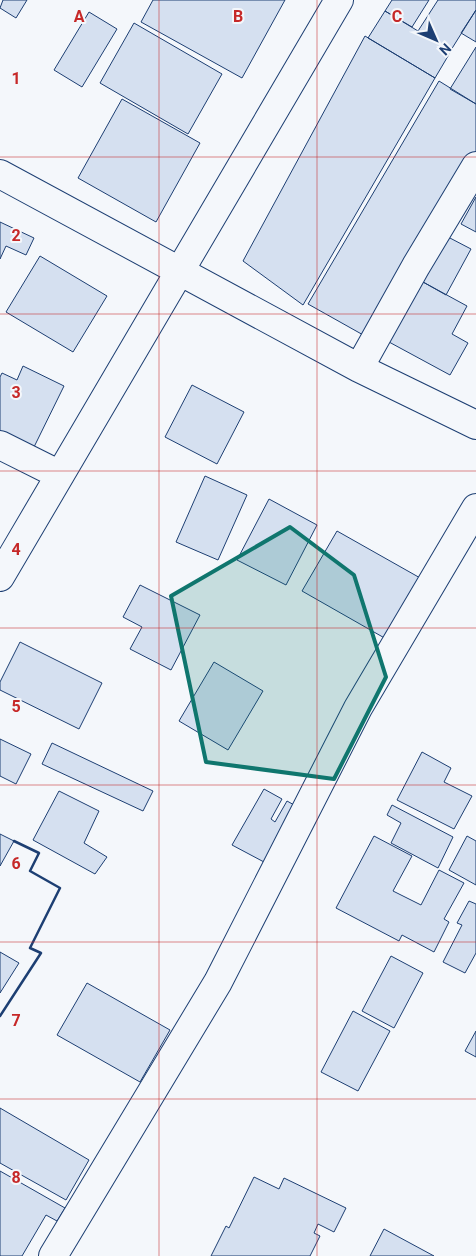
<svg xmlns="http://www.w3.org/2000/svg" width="476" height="1256" font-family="Roboto,sans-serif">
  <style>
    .building { fill: #d5e0f0; stroke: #1d3f73 }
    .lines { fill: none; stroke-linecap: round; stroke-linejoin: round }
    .minor-casing { stroke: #1d3f73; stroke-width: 30 }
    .minor { stroke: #f4f7fb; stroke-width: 28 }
    .wall { stroke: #1d3f73; stroke-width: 2.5 }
    .marked { fill: #0f766e; fill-opacity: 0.2; stroke: #0f766e; stroke-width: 4; stroke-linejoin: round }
    .grid { fill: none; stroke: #c62828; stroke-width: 1; stroke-opacity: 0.55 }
    .grid-label { font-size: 16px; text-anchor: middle; font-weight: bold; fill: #c62828; stroke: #f4f7fb; stroke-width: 4; stroke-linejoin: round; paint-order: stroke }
  </style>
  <rect width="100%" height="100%" fill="#f4f7fb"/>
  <!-- building -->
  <path class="building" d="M 3,0 L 27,0 L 16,18 L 0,8 Z
    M 153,0 L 285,0 L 242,78 L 141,22 Z
    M 392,0 L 429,0 L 412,27 L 385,11 Z
    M 438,0 L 476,0 L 476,10 L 451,50 L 418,31 Z
    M 476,10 L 476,42 L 461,33 Z
    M 385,11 L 451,51 L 435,78 L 368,38 Z
    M 89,12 L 117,29 L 82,87 L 54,70 Z
    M 134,23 L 222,74 L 188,134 L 100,83 Z
    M 365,36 L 435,78 L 303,305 L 243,261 Z
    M 476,47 L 476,104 L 450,89 Z
    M 439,81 L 476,104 L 476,157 L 365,336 L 308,304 Z
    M 122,99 L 200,143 L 156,222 L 78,178 Z
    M 476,197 L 476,232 L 461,224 Z
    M 0,222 L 34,238 L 26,255 L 6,246 L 0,259 Z
    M 448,237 L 471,249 L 446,295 L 423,282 Z
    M 40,256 L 107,296 L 73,352 L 6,312 Z
    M 423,282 L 467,306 L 452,334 L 468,343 L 450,375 L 389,342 Z
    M 23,366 L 64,386 L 34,447 L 0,431 L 0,377 L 2,373 L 17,380 Z
    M 192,385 L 244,412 L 217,464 L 165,437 Z
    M 205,476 L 247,495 L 218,560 L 176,542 Z
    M 269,499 L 317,525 L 286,585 L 237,560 Z
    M 337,531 L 422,579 L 388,640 L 302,591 Z
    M 140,585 L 200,615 L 171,670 L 130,649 L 142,627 L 123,617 Z
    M 20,642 L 102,683 L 79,729 L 0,690 L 0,682 Z
    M 214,662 L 263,691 L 228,750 L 179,721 Z
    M 0,739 L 31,754 L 16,784 L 0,776 Z
    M 52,743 L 153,791 L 143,811 L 42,764 Z
    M 422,752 L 451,768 L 444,782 L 472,796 L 454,829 L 397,800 Z
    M 264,789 L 282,799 L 271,819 L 275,822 L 287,801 L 296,806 L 264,862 L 232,845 Z
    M 59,791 L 99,811 L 84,843 L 107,857 L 95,874 L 33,840 Z
    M 392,805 L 453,837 L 438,868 L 391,843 L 401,823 L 387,815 Z
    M 0,834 L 14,841 L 0,866 Z
    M 374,836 L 412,856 L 393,891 L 421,905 L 439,870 L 464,883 L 444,919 L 449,922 L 434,952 L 402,935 L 399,941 L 336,908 Z
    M 467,836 L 476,841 L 476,885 L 449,870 Z
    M 469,901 L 476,904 L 476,953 L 465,973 L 443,962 L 462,925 L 457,923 Z
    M 0,952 L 19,963 L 0,993 Z
    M 391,956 L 423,973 L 394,1028 L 362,1011 Z
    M 87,983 L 170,1030 L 140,1082 L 57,1035 Z
    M 353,1011 L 390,1031 L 358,1091 L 321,1072 Z
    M 476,1031 L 476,1057 L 465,1051 Z
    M 0,1108 L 89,1160 L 66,1200 L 0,1163 Z
    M 0,1171 L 65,1208 L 57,1221 L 46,1215 L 22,1256 L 0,1256 Z
    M 254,1177 L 279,1189 L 284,1178 L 346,1208 L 334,1232 L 318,1224 L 314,1233 L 320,1236 L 310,1256 L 211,1256 L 226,1226 L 229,1228 Z
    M 384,1229 L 434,1256 L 370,1256 Z"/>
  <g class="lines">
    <defs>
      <path id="minor" d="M 0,174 L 359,368 L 476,425
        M 359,368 L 416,266 L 476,166
        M 0,445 L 60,475
        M 0,577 L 339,0
        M 53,1256 L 218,982 L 358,708 L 476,508"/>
    </defs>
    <!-- minor casing -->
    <use href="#minor" class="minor-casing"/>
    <!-- minor -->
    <use href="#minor" class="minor"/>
    <!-- wall -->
    <path class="wall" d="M 0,1016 L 41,953 L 30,948 L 60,888 L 30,871 L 39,853 L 14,841"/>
  </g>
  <!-- marked area -->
  <path class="marked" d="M 290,527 L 354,575 L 386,677 L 334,779 L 206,762 L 171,596 Z"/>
  <!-- grid -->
  <path class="grid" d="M 159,0 L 159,1256M 317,0 L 317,1256M 0,157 L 476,157M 0,314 L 476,314M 0,471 L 476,471M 0,628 L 476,628M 0,785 L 476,785M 0,942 L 476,942M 0,1099 L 476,1099"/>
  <g class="grid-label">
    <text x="79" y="22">A</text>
    <text x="238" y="22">B</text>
    <text x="397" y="22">C</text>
    <text x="16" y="84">1</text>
    <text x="16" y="241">2</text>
    <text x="16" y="398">3</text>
    <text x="16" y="555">4</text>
    <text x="16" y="712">5</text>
    <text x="16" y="869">6</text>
    <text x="16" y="1026">7</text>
    <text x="16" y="1183">8</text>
  </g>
  <!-- north arrow -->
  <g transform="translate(436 40) rotate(135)" stroke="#f4f7fb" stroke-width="4" paint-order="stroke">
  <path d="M0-4L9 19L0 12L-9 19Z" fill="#1d3f73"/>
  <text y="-8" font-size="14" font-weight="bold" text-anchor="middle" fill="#1d3f73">N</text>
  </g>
</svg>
